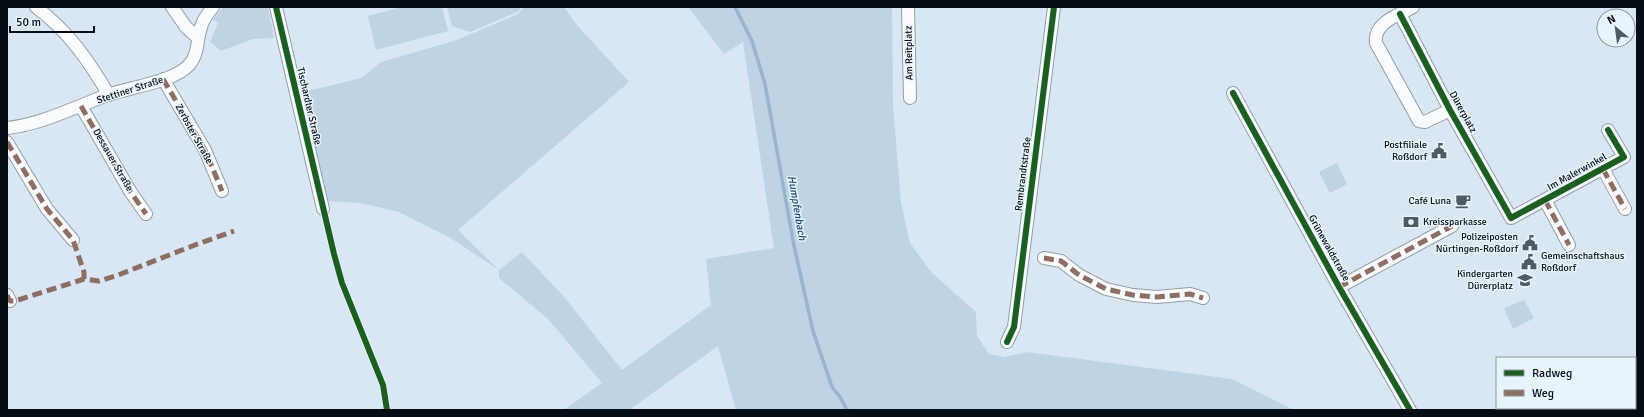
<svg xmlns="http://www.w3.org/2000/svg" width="1644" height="417" font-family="Signika,sans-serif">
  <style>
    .green { fill: #bed3e4 }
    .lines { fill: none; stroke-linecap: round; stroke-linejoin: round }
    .stream { stroke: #99b5cb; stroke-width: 3.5 }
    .minor-casing { stroke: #939ea7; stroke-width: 14 }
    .minor { stroke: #f9fbfd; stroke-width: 12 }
    .quiet { stroke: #8d6e63; stroke-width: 5; stroke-dasharray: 10 5; stroke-linecap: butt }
    .cycleway-casing { stroke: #e8f3fc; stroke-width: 8 }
    .cycleway { stroke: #1b5e20; stroke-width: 6 }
    .labels { text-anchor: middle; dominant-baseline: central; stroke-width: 3; stroke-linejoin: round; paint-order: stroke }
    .street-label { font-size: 10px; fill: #060e15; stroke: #e8f3fc }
    .poi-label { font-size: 10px; fill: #060e15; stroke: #e8f3fc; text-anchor: end }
    .water-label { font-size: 11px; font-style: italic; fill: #134a70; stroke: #e8f3fc }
  </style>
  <rect width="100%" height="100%" fill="#d8e7f3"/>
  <!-- green -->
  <path class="green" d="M 223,7 L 268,7 L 274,38 L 253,39 L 221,51 L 210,42 L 218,23 L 213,20 Z
    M 402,7 L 442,7 L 448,31 L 376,50 L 368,16 Z
    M 447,7 L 522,7 L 517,12 L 470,32 L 452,26 Z
    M 524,7 L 564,7 L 576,24 L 629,82 L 458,230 L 499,270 L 522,252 L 565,298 L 622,370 L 711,305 L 706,259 L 774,248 L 743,42 L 724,54 L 688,7 L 892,7 L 893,105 L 901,203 L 910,243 L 931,272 L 976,312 L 977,336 L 989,354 L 1004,357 L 1027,352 L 1232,379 L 1294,410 L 736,410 L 718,346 L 629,410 L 564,410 L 602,383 L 549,320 L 499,278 L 499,270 L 449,237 L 399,212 L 361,203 L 326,201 L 300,93 L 361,78 L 381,62 L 457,40 L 518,14 Z
    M 1337,163 L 1347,184 L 1330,193 L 1319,172 Z
    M 1524,300 L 1534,318 L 1513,329 L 1504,308 Z"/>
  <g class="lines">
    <!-- stream -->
    <path class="stream" d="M 735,7 L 752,41 L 765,84 L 794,246 L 813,331 L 832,387 L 840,397 L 847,410"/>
    <defs>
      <path id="minor" d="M 36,7 C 69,32 88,60 109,95
        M 172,7 L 186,27 L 198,38
        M 276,7 L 323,209
        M 908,7 L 910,98
        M 1413,7 C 1398,15 1373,23 1376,43 L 1419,121 L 1425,122 L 1450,110
        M 1400,14 L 1450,110 L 1511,218 L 1624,157 L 1608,130
        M 163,79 L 205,150 L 222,191
        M 1233,93 L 1339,287 L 1410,410
        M 81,106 L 130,191 L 146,214
        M 7,128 C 43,124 74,107 108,95 C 130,87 174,82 189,65 C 200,53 196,36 203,22 C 205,17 209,12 213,7
        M 7,142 L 47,209 L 73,240
        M 1603,169 L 1625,209
        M 1545,200 L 1569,245
        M 1044,258 L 1061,261 L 1079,275 L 1106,289 L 1133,295 L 1157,297 L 1190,294 L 1203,298
        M 1339,287 L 1452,226
        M 7,295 L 10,301
        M 1007,342 L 1014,327 L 1054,7"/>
    </defs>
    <!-- minor casing -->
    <use href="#minor" class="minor-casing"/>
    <!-- minor -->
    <use href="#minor" class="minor"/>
    <!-- quiet -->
    <path class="quiet" d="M 163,79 L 205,150 L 222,191
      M 81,106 L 130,191 L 146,214
      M 7,142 L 47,209 L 73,240 L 84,272 L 84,279
      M 1603,169 L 1625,209
      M 1545,200 L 1569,245
      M 1044,258 L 1061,261 L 1079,275 L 1106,289 L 1133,295 L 1157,297 L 1190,294 L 1203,298
      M 1339,287 L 1452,226
      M 7,295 L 10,301 L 15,301 L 84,279 L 99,281 L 118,275 L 195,245 L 234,231"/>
    <defs>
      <path id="cycleway" d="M 276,7 L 334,254 L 342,283 L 383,385 L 387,410
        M 1400,14 L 1450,110 L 1511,218 L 1624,157 L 1608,130
        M 1233,93 L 1339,287 L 1410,410
        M 1007,342 L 1014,327 L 1054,7"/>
    </defs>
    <!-- cycleway casing -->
    <use href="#cycleway" class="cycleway-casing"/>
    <!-- cycleway -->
    <use href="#cycleway" class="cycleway"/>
  </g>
  <!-- icons -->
  <defs>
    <symbol id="civic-bare" viewBox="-9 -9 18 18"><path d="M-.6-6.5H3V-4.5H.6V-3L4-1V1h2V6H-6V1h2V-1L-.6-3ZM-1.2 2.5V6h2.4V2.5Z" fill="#505a63" stroke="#e8f3fc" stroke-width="2.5" paint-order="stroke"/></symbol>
    <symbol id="cafe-bare" viewBox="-9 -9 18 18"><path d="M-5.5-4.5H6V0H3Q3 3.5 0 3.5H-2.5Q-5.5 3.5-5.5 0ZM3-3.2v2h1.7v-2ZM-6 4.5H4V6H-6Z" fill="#505a63" stroke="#e8f3fc" stroke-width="2.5" paint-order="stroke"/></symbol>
    <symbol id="bank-bare" viewBox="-9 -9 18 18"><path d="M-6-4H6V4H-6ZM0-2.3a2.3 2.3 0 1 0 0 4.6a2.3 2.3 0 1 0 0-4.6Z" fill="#505a63" stroke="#e8f3fc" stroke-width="2.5" paint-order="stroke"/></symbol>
    <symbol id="school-bare" viewBox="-9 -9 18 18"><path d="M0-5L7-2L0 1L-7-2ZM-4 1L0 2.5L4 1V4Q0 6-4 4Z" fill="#505a63" stroke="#e8f3fc" stroke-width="2.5" paint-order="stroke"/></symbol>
  </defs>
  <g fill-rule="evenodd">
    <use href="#civic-bare" x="1428" y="140" width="22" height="22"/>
    <use href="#cafe-bare" x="1452" y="190" width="22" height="22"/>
    <use href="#bank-bare" x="1400" y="211" width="22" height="22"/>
    <use href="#civic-bare" x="1519" y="232" width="22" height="22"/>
    <use href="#civic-bare" x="1518" y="251" width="22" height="22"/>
    <use href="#school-bare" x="1514" y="269" width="22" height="22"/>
  </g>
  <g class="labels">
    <!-- street labels -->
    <g class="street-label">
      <text transform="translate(909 53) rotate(-91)">Am Reitplatz</text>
      <text transform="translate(130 90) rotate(-18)">Stettiner Straße</text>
      <text transform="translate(309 106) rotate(77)">Tischardter Straße</text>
      <text transform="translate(1463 112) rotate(61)">Dürerplatz</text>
      <text transform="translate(194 134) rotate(61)">Zerbster Straße</text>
      <text transform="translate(113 160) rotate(60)">Dessauer Straße</text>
      <text transform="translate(1577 172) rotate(-29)">Im Malerwinkel</text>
      <text transform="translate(1023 174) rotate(-83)">Rembrandtstraße</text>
      <text transform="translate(1329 248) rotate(61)">Grünewaldstraße</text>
    </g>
    <!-- poi labels -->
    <g class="poi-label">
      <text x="1427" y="145">Postfiliale<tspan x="1427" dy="12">Roßdorf</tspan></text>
      <text x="1451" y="201">Café Luna</text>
      <text x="1423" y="222" text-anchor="start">Kreissparkasse</text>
      <text x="1518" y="237">Polizeiposten<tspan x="1518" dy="12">Nürtingen-Roßdorf</tspan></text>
      <text x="1541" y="256" text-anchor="start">Gemeinschaftshaus<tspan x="1541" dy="12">Roßdorf</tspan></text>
      <text x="1513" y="274">Kindergarten<tspan x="1513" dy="12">Dürerplatz</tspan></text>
    </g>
    <!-- water labels -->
    <g class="water-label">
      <text transform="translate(797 208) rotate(80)">Humpfenbach</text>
    </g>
  </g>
  <!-- border -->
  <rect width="1644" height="417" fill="none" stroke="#060e15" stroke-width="16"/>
  <!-- legend -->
  <rect x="1496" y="357" width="140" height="52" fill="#e8f3fc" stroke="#8e97a0"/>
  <rect x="1504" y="370" width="20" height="6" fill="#1b5e20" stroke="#8e97a0"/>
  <text x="1532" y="377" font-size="12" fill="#060e15">Radweg</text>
  <rect x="1504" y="390" width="20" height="6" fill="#8d6e63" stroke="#8e97a0"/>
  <text x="1532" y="397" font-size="12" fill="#060e15">Weg</text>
  <!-- north arrow -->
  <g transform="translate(1616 28) rotate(331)"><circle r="19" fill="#e8f3fc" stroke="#8e97a0"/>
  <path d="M0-3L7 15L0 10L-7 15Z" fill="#505a63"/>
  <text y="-6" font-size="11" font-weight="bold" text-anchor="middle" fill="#060e15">N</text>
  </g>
  <!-- scale -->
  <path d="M10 26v6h84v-6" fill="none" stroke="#060e15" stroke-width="2"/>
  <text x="16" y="26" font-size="12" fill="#060e15" stroke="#e8f3fc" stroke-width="3" paint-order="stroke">50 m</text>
</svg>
